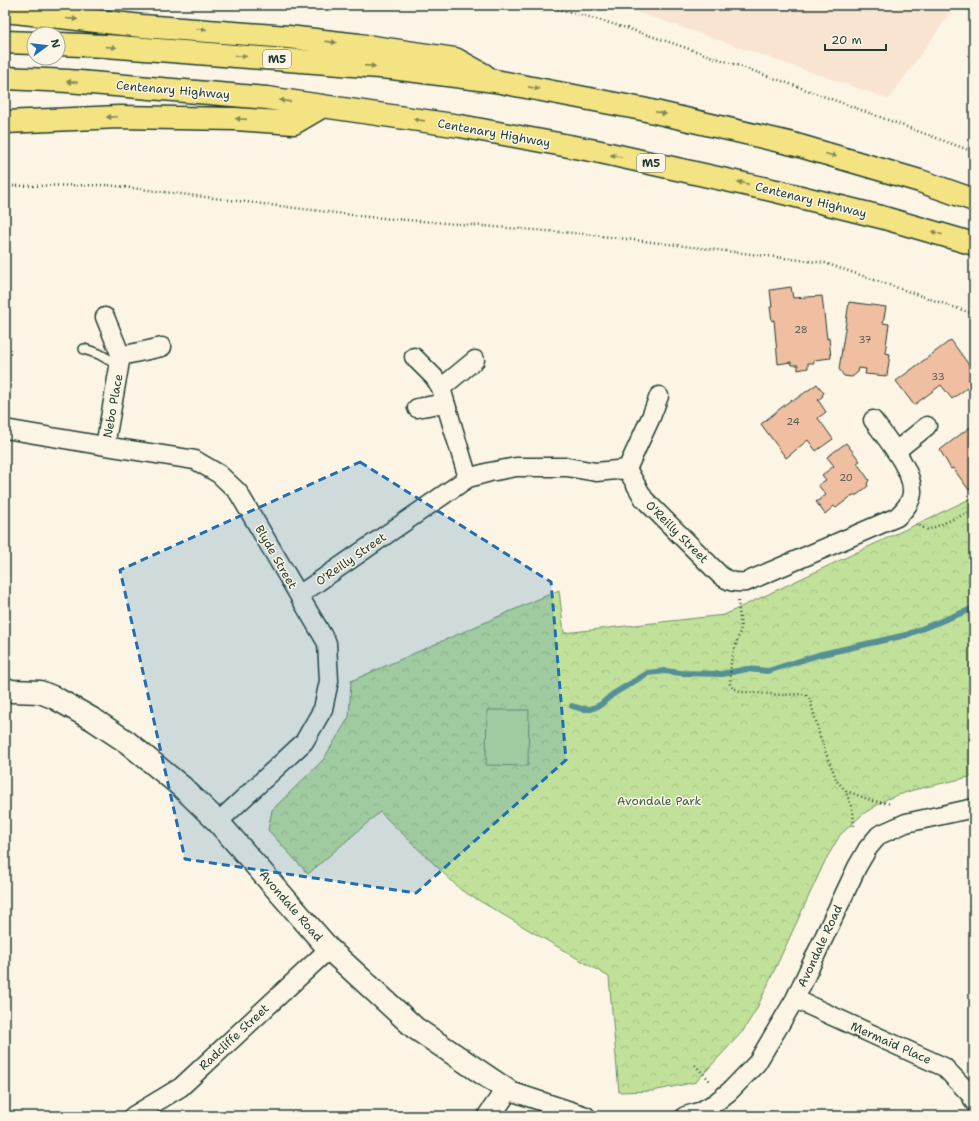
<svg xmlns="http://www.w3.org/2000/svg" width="979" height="1121" font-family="'Shantell Sans',sans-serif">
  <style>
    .built { fill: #f8e4d1 }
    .park { fill: url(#park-crowns); stroke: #708f67 }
    .pitch { fill: #c1e19a; stroke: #708f67 }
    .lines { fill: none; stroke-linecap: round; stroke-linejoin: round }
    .stream { stroke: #569096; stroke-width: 6 }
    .building { fill: #f0bea1; stroke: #1f3d34 }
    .service-casing { stroke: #1f3d34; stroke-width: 12 }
    .minor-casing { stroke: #1f3d34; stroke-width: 21 }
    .tertiary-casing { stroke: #1f3d34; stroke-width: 25 }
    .motorway-casing { stroke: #1f3d34; stroke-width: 25 }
    .path { stroke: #1f3d34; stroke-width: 2.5; stroke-dasharray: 1 3; stroke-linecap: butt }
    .service { stroke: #fcf5e5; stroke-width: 9 }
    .minor { stroke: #fcf5e5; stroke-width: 18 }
    .tertiary { stroke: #fcf5e5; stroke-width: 22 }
    .motorway { stroke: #f4e382; stroke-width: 22 }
    .oneway { fill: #7f8857 }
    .marked { fill: #1f6fb2; fill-opacity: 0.2; stroke: #1f6fb2; stroke-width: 3; stroke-dasharray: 8 5; stroke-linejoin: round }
    .labels { text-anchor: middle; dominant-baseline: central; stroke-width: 3; stroke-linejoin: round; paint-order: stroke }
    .number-label { font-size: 10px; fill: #535d4f }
    .shield { fill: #fcf5e5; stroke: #617469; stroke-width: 1 }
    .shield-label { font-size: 11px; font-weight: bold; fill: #1f3d34 }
    .street-label { font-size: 12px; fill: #1f3d34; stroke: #fcf5e5 }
    .park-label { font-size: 12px; fill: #3f5e48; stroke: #fcf5e5 }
  </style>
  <defs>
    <pattern id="park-crowns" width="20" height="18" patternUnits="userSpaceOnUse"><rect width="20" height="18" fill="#c1e19a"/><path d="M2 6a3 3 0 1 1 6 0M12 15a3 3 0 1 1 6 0" fill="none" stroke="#a5c285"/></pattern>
  </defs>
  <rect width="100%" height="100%" fill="#fcf5e5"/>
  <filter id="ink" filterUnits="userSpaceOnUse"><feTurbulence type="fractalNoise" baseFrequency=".025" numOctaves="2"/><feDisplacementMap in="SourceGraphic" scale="8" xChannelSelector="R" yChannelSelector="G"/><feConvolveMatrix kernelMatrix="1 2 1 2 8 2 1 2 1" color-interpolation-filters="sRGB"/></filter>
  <g filter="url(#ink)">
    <!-- built -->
    <path class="built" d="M 617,5 L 956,5 L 889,99 Z"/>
    <!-- park -->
    <path class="park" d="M 974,497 L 974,776 L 913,790 L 887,799 L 863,814 L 840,835 L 825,861 L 756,1010 L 743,1031 L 696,1082 L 653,1091 L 619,1092 L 609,977 L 461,890 L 380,812 L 308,874 L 268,830 L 272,810 L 323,760 L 349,717 L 351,681 L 559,590 L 564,633 L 724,615 Z"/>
    <!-- pitch -->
    <path class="pitch" d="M 487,710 L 529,710 L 528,766 L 486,765 Z"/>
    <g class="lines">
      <!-- stream -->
      <path class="stream" d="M 572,706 L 582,709 L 591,709 L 600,705 L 613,694 L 648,673 L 665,671 L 681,673 L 722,674 L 747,669 L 768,671 L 818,655 L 906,635 L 974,608"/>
    </g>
    <!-- building -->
    <path class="building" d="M 791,287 L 793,298 L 822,296 L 827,339 L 829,338 L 831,358 L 814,360 L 814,363 L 808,363 L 808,368 L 798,370 L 798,365 L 792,365 L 791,362 L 778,364 L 774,320 L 772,321 L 770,307 L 772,307 L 770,290 Z
      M 849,302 L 886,307 L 883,323 L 889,324 L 885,353 L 890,354 L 887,376 L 865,374 L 866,369 L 859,368 L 858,372 L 852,377 L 844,376 L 839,369 Z
      M 951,340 L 974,372 L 974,383 L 952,399 L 941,385 L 914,405 L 896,381 Z
      M 817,384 L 824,393 L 822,395 L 823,396 L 818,400 L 826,412 L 818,418 L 833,439 L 816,451 L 808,440 L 786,458 L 761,424 L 792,399 L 793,401 Z
      M 974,424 L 974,486 L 969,490 L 953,468 L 951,469 L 940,450 Z
      M 846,443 L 860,461 L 857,463 L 869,480 L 867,484 L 868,486 L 857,495 L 853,495 L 836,508 L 834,506 L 825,514 L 816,502 L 826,495 L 818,485 L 826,480 L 822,475 L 834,466 L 827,457 Z"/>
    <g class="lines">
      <defs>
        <path id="service" d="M 84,349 L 99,354 L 120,366"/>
        <path id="minor" d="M 105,317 L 121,356 L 162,347
          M 414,357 L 434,377 L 441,388 L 475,360
          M 441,388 L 468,478
          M 417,408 L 445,403
          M 5,429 L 105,446 L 195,460 L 219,474 L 238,492 L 327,643 L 329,681 L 323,709 L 304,742 L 218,822
          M 105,446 L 121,356
          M 896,451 L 927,426
          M 627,469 L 651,417 L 659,396
          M 299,595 L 468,478 L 490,472 L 516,467 L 567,467 L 596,472 L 627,469 L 644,499 L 720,575 C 729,582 735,583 746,582 L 897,517 C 904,510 911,503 912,493 C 914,471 886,438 873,420
          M 795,999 L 944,1067 L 971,1095 L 974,1102
          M 507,1090 L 586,1116
          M 133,1116 L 181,1087 L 329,949
          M 685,1116 L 699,1112 L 715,1103 L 730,1091 L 757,1063 L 795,999 L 857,867 L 868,848 L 879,835 L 906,823 L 974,808"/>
        <path id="tertiary" d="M 5,689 L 12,691 L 40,692 L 55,698 L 94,720 L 127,742 L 182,787 L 218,822 L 329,949 L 415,1028 L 507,1090 L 489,1116"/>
        <path id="motorway" d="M 5,11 L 142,26 L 288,37 L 359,45 L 455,59 L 484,75
          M 5,42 L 34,43
          M 58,44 L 106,46 L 392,68 L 495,81 L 642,109 L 793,144 L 920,181 L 974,200
          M 5,78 L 68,81 L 267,98 L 460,126 L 596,151 L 776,191 L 881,217 L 974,244
          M 5,122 L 119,117 L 235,119 L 294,123 L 323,106"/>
      </defs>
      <!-- service casing -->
      <use href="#service" class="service-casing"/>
      <!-- minor casing -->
      <use href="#minor" class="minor-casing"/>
      <!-- tertiary casing -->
      <use href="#tertiary" class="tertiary-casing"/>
      <!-- motorway casing -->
      <use href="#motorway" class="motorway-casing"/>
      <!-- path -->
      <path class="path" d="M 538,5 C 593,16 646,34 698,52 C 791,83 882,118 974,152
        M 5,186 L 107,185 L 369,217 L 585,234 L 825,263 L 974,314
        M 916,524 L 928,530 L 974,510
        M 738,601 L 741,628 L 731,661 L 730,684 L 733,688 L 743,692 L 783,695 L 802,694 L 806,695 L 810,700 L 822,743 L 837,781 L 846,791 L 853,812 L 854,827
        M 846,791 L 873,801 L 892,804
        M 695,1065 L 710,1081"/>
      <!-- service -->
      <use href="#service" class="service"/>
      <!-- minor -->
      <use href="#minor" class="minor"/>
      <!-- tertiary -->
      <use href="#tertiary" class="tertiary"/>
      <!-- motorway -->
      <use href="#motorway" class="motorway"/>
    </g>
    <!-- one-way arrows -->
    <defs><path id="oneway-solid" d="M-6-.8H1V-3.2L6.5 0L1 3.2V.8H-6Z"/></defs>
    <g class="oneway">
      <use href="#oneway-solid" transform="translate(72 19) rotate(5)"/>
      <use href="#oneway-solid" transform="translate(201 29) rotate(4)"/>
      <use href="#oneway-solid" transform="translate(331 42) rotate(7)"/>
      <use href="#oneway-solid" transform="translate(111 47) rotate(4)"/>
      <use href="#oneway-solid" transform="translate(241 56) rotate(4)"/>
      <use href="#oneway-solid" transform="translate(370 66) rotate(4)"/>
      <use href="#oneway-solid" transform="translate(72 82) rotate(-176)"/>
      <use href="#oneway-solid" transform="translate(534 88) rotate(11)"/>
      <use href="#oneway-solid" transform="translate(285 101) rotate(-172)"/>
      <use href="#oneway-solid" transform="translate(661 113) rotate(14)"/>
      <use href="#oneway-solid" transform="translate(112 117) rotate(177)"/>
      <use href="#oneway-solid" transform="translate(241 119) rotate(-176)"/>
      <use href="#oneway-solid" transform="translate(419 120) rotate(-172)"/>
      <use href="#oneway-solid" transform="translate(831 155) rotate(15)"/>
      <use href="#oneway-solid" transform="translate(616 156) rotate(-168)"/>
      <use href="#oneway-solid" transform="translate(743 183) rotate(-167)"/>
      <use href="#oneway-solid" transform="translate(937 233) rotate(-164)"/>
    </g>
  </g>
  <!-- marked area -->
  <path class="marked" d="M 360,462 L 551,582 L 566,760 L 416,893 L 185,859 L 120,570 Z"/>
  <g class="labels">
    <!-- number labels -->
    <g class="number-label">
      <text x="801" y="329">28</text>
      <text x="865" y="339">37</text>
      <text x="938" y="376">33</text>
      <text x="793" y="421">24</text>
      <text x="846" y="477">20</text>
    </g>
    <!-- shield labels -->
    <g class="shield">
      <rect x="263" y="50" width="28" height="18" rx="3"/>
      <rect x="637" y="154" width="28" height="18" rx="3"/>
    </g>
    <g class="shield-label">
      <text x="277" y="59">M5</text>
      <text x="651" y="163">M5</text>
    </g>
    <!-- street labels -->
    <g class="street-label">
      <text transform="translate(173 90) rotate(5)">Centenary Highway</text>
      <text transform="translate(494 133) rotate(10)">Centenary Highway</text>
      <text transform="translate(811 200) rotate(14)">Centenary Highway</text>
      <text transform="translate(113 406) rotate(-80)">Nebo Place</text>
      <text transform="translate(677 532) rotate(45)">O'Reilly Street</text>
      <text transform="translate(276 557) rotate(60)">Blyde Street</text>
      <text transform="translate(351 559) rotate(-35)">O'Reilly Street</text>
      <text transform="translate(291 906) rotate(49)">Avondale Road</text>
      <text transform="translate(820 946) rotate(-65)">Avondale Road</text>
      <text transform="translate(234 1037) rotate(-43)">Radcliffe Street</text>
      <text transform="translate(891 1043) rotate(24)">Mermaid Place</text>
    </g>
    <!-- park labels -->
    <g class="park-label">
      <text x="659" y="801">Avondale Park</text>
    </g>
  </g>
  <!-- margin -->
  <rect width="979" height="1121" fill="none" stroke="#fcf5e5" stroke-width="20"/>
  <rect x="10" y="10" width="959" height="1101" fill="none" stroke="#1f3d34" stroke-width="1.5" filter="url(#ink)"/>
  <!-- north arrow -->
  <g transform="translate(46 46) rotate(75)"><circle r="19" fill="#fcf5e5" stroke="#a4ab9e"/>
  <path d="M0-3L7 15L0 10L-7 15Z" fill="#1f6fb2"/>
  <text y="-6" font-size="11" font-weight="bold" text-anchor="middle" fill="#1f3d34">N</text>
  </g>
  <!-- scale -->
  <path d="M825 44v6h61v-6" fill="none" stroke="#1f3d34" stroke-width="2"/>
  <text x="831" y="44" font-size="12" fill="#1f3d34" stroke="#fcf5e5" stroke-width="3" paint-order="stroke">20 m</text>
</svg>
